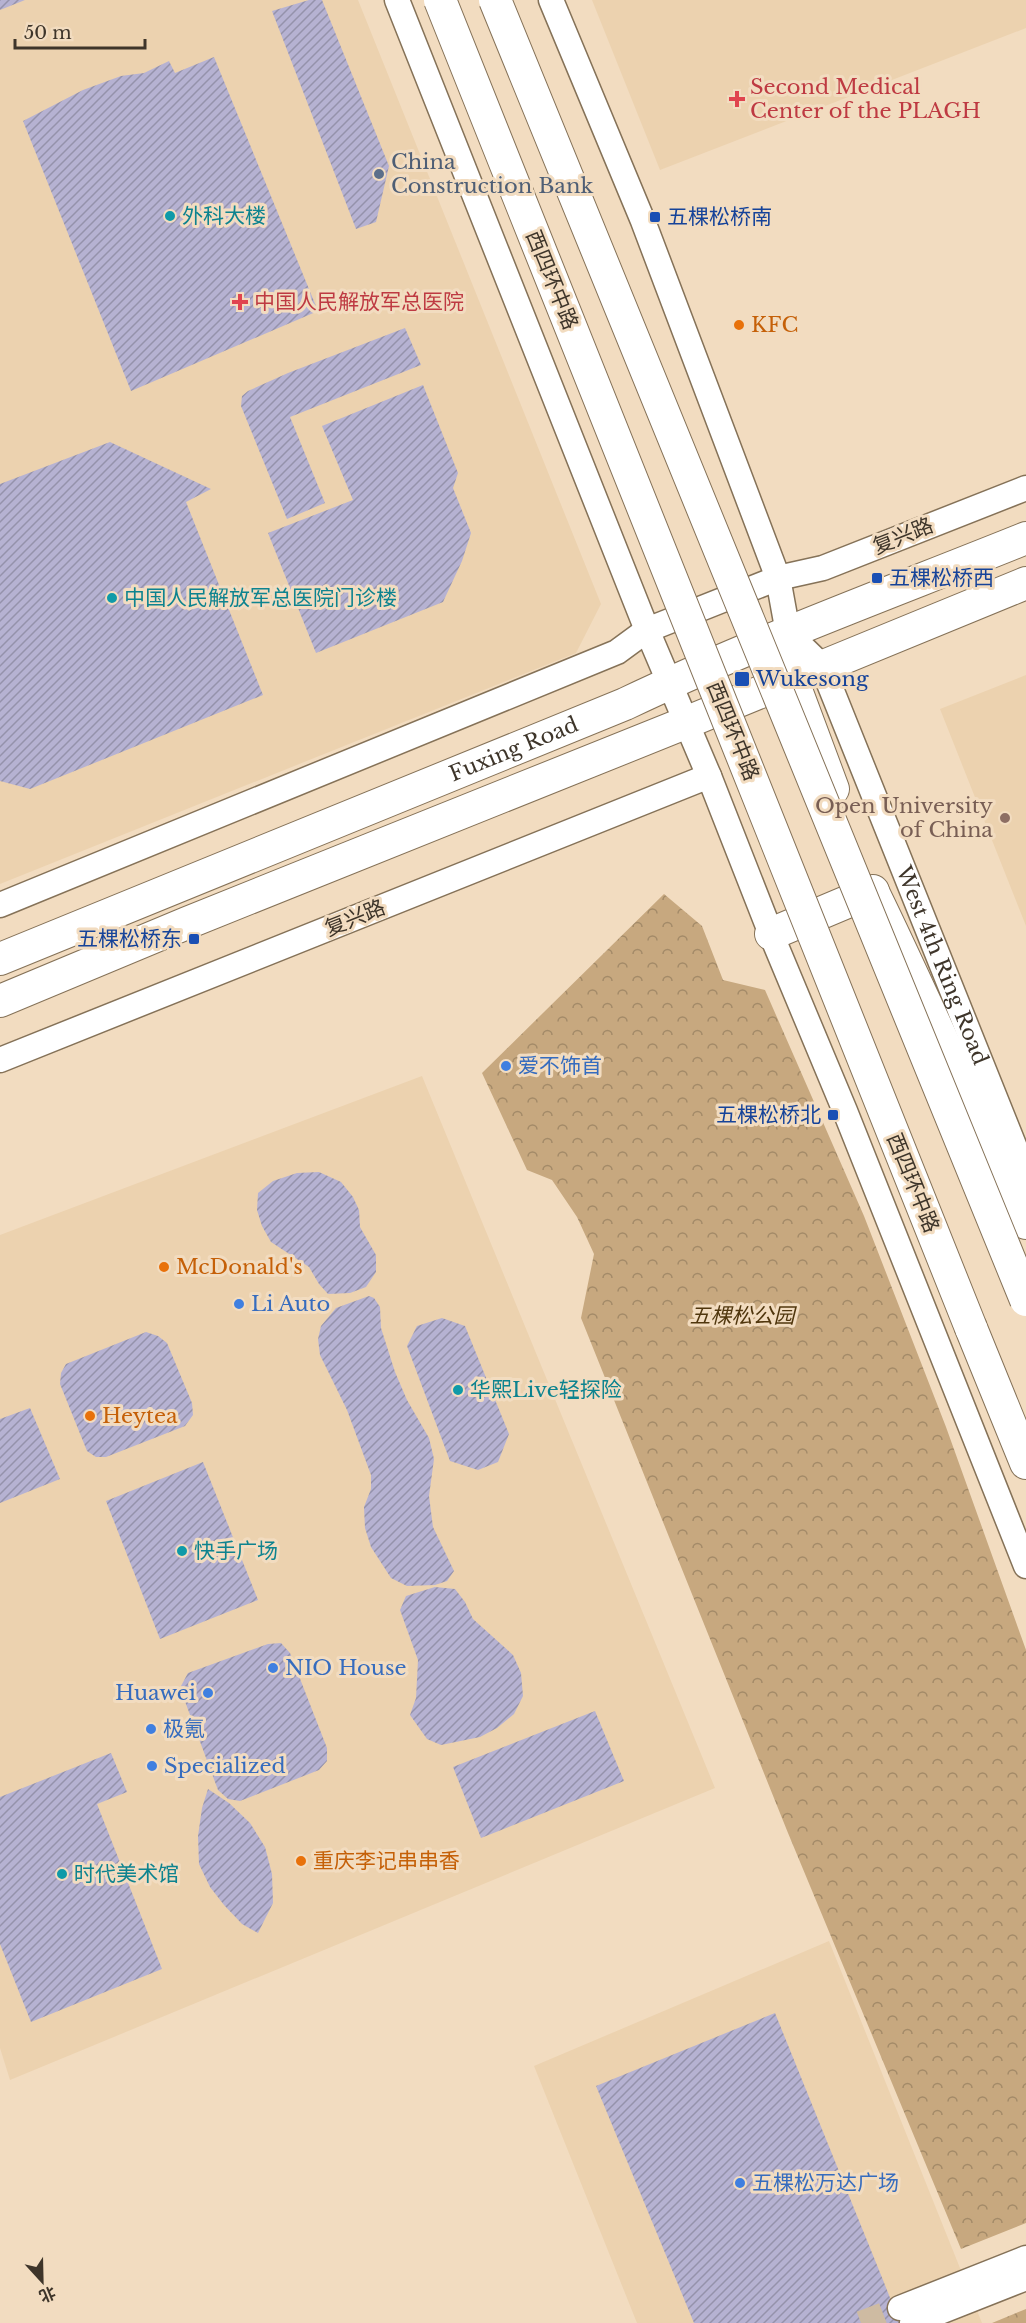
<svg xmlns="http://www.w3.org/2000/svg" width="1026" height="2323" font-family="'Libre Baskerville','Noto Sans SC',serif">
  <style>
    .built { fill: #ecd2af }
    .park { fill: url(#park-crowns) }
    .building { fill: url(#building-hatch) }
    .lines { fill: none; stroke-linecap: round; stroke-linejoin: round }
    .secondary-tunnel { stroke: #cebba2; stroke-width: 24; stroke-dasharray: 24 12; stroke-linecap: butt }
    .secondary-casing { stroke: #857258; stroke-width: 27 }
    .highway-casing { stroke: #857258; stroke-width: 34 }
    .secondary { stroke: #fff; stroke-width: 24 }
    .highway { stroke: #fff; stroke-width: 32 }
    .highway-bridge-casing { stroke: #857258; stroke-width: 34; stroke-linecap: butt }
    .highway-bridge { stroke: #fff; stroke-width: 32 }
    .health-dot { fill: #e0444e; stroke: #f2dcc0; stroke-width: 2 }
    .service-dot { fill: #5c6f8a; stroke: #f2dcc0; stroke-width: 2 }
    .culture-dot { fill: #0f9aa8; stroke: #f2dcc0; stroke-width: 2 }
    .transit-dot { fill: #1a4fb4; stroke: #f2dcc0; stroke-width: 2 }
    .food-dot { fill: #e8710a; stroke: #f2dcc0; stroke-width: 2 }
    .education-dot { fill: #8d6e63; stroke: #f2dcc0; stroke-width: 2 }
    .shop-dot { fill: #3f7fe0; stroke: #f2dcc0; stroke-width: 2 }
    .labels { text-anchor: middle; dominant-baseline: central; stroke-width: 6; stroke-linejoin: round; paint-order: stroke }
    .health-label { font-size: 21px; fill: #be3a42; stroke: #f2dcc0; text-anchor: start }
    .service-label { font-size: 21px; fill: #4e5e75; stroke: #f2dcc0; text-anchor: start }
    .culture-label { font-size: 21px; fill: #0d838f; stroke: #f2dcc0; text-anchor: start }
    .transit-label { font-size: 21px; fill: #164399; stroke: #f2dcc0; text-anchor: start }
    .street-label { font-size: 21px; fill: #3e352a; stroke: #f2dcc0 }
    .food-label { font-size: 21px; fill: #c56008; stroke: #f2dcc0; text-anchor: start }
    .education-label { font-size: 21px; fill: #785e54; stroke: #f2dcc0; text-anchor: end }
    .shop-label { font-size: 21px; fill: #366cbe; stroke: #f2dcc0; text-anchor: start }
    .park-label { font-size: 21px; font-style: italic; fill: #50360d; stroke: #f2dcc0 }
  </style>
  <defs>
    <pattern id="park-crowns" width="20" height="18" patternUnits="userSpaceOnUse" patternTransform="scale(1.5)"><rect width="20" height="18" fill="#c7a87f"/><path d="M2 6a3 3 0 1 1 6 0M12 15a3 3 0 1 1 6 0" fill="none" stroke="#a38a68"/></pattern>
    <pattern id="building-hatch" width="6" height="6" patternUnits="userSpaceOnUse" patternTransform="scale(1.5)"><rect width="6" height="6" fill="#b6b2d2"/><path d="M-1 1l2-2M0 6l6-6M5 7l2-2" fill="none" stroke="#9592ab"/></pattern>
  </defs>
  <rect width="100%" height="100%" fill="#f2dcc0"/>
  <!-- built -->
  <path class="built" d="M 0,0 L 358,0 L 601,604 L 576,653 L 0,884 Z
    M 592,0 L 1026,0 L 1026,28 L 660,170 Z
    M 1026,675 L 1026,926 L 940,709 Z
    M 422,1076 L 715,1788 L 10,2080 L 0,2048 L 0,1235 Z
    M 829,1941 L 982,2323 L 637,2323 L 534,2066 Z"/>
  <!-- park -->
  <path class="park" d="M 664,894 L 702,926 L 723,980 L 765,990 L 864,1216 L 946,1427 L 1026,1650 L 1026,2223 L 961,2249 L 788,1833 L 581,1318 L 594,1254 L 577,1217 L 552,1180 L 527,1170 L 482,1073 Z
    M 1026,2309 L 1026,2323 L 992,2323 Z"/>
  <!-- building -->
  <path class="building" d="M 0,0 L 25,0 L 0,10 Z
    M 309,0 L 322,0 L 389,166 L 376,222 L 356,229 L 272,11 Z
    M 214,57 L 318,311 L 131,391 L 23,121 L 83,90 L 121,76 L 144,73 L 169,61 L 175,73 Z
    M 405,328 L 421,365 L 290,417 L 325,503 L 287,519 L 241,406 L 242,396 L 248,391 L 288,373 Z
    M 423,385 L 458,473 L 453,488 L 471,533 L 462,561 L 443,602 L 316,653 L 268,533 L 353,500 L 322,426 Z
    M 110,442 L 211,489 L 186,502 L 263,695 L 30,789 L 0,781 L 0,484 Z
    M 319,1172 L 341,1182 L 353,1197 L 359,1210 L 360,1227 L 376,1255 L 376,1272 L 366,1287 L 350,1293 L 328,1294 L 319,1284 L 309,1267 L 271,1242 L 262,1226 L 257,1210 L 258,1193 L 273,1181 L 297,1173 Z
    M 369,1296 L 374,1298 L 380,1307 L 381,1328 L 395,1372 L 407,1400 L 429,1438 L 434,1459 L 429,1496 L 433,1527 L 454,1571 L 447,1581 L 435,1585 L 407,1586 L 391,1578 L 371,1547 L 365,1528 L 364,1507 L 371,1489 L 371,1475 L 347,1410 L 320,1355 L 318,1339 L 321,1326 L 336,1308 Z
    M 442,1318 L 465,1326 L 509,1434 L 498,1462 L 478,1470 L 450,1461 L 407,1346 L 417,1326 Z
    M 146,1332 L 158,1336 L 167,1343 L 192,1403 L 193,1415 L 185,1426 L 106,1457 L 96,1457 L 87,1451 L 60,1384 L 61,1373 L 66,1364 Z
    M 30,1408 L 60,1479 L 0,1503 L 0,1419 Z
    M 203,1462 L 258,1600 L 160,1639 L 106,1501 Z
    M 435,1587 L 455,1589 L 465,1602 L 473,1619 L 513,1655 L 521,1673 L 523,1696 L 514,1714 L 497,1728 L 480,1737 L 441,1745 L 427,1739 L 410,1715 L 416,1698 L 418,1660 L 400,1610 L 406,1596 Z
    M 281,1643 L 290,1653 L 327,1748 L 327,1761 L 319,1770 L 240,1801 L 228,1799 L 218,1790 L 183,1696 L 181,1686 L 188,1673 L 268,1644 Z
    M 595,1711 L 624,1781 L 481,1838 L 453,1767 Z
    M 111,1753 L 127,1792 L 97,1804 L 162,1969 L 31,2022 L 0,1944 L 0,1797 Z
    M 208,1789 L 229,1803 L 250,1823 L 265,1847 L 272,1874 L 273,1903 L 258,1933 L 242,1924 L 224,1905 L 210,1887 L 199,1864 L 198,1836 L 202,1808 Z
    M 775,2013 L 883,2280 L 900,2323 L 694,2323 L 596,2086 Z"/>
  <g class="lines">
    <!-- secondary-tunnel -->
    <path class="secondary-tunnel" d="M 861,2323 L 900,2308"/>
    <defs>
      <g id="secondary">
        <path d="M 397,0 L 647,630 L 709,776 L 771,934 L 845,1111 L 1026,1566"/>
        <path id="s1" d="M 551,0 L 643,221 L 778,578 L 788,633 L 822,666 L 1026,1175"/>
        <path d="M 0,905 L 617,652 L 647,630 L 778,578 L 823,568 L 1026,488"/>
        <path d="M 0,1060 L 709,776"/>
        <path d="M 900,2308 L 1026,2258"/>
        <path d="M 912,2323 L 1026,2278"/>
      </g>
      <g id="highway">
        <path d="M 790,658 L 792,679 L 833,789"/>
        <path d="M 874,894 C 927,1003 975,1114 1026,1223"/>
        <path d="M 771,934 L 873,891"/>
        <path id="s2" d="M 0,959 L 625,704 C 755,642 892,592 1026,538"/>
        <path d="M 0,1001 L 187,923 L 685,723 L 1026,583"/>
        <path d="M 971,1328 L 1026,1463"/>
      </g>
    </defs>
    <!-- secondary casing -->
    <use href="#secondary" class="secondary-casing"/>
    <!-- highway casing -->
    <use href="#highway" class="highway-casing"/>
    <!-- secondary -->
    <use href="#secondary" class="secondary"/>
    <!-- highway -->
    <use href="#highway" class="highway"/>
    <defs>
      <path id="highway-bridge" d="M 440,0 L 971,1328
        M 495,0 L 1026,1300"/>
    </defs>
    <!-- highway-bridge casing -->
    <use href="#highway-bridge" class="highway-bridge-casing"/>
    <!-- highway-bridge -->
    <use href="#highway-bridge" class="highway-bridge"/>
  </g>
  <!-- markers -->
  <g class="health-dot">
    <path d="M734 90h6v6h6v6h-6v6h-6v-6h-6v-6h6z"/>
    <path d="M237 293h6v6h6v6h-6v6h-6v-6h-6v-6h6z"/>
  </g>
  <circle class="service-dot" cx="379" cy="174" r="6"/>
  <g class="culture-dot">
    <circle cx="170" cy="216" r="6"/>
    <circle cx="112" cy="598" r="6"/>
    <circle cx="458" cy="1390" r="6"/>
    <circle cx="182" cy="1551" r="6"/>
    <circle cx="62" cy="1874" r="6"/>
  </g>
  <g class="transit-dot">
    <rect x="649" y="211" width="12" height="12" rx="3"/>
    <rect x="871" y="572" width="12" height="12" rx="3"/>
    <rect x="734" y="671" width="16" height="16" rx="3"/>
    <rect x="188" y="933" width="12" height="12" rx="3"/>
    <rect x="827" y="1109" width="12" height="12" rx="3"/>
  </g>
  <g class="food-dot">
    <circle cx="739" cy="325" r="6"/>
    <circle cx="164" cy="1267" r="6"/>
    <circle cx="90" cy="1416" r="6"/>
    <circle cx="301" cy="1861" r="6"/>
  </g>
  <circle class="education-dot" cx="1005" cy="818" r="6"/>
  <g class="shop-dot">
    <circle cx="506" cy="1066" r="6"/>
    <circle cx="239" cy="1304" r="6"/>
    <circle cx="273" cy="1668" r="6"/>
    <circle cx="208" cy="1693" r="6"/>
    <circle cx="151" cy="1729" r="6"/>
    <circle cx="152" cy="1766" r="6"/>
    <circle cx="740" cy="2183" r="6"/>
  </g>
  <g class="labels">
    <!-- health labels -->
    <g class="health-label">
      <text x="750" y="87">Second Medical<tspan x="750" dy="24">Center of the PLAGH</tspan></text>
      <text x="254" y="302">中国人民解放军总医院</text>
    </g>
    <!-- service labels -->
    <g class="service-label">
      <text x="391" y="162">China<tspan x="391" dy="24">Construction Bank</tspan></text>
    </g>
    <!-- culture labels -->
    <g class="culture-label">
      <text x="182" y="216">外科大楼</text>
      <text x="124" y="598">中国人民解放军总医院门诊楼</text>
      <text x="470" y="1390">华熙Live轻探险</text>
      <text x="194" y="1551">快手广场</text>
      <text x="74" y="1874">时代美术馆</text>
    </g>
    <!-- transit labels -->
    <g class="transit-label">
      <text x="667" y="217">五棵松桥南</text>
      <text x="889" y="578">五棵松桥西</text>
      <text x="756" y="679">Wukesong</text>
      <text x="182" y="939" text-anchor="end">五棵松桥东</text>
      <text x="821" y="1115" text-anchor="end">五棵松桥北</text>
    </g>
    <!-- street labels -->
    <g class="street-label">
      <text transform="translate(552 280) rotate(68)">西四环中路</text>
      <text transform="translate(903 536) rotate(-22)">复兴路</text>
      <text transform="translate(733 731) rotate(68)">西四环中路</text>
      <text stroke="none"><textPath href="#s2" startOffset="555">Fuxing Road</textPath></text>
      <text transform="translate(355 918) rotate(-22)">复兴路</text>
      <text stroke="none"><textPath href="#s1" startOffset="1047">West 4th Ring Road</textPath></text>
      <text transform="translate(913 1183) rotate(68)">西四环中路</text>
    </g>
    <!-- food labels -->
    <g class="food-label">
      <text x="751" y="325">KFC</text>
      <text x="176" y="1267">McDonald's</text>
      <text x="102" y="1416">Heytea</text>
      <text x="313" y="1861">重庆李记串串香</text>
    </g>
    <!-- education labels -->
    <g class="education-label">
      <text x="993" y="806">Open University<tspan x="993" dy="24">of China</tspan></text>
    </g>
    <!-- shop labels -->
    <g class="shop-label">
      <text x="518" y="1066">爱不饰首</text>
      <text x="251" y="1304">Li Auto</text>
      <text x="285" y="1668">NIO House</text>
      <text x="196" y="1693" text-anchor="end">Huawei</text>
      <text x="163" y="1729">极氪</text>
      <text x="164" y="1766">Specialized</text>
      <text x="752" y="2183">五棵松万达广场</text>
    </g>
    <!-- park labels -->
    <g class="park-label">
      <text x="742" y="1316">五棵松公园</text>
    </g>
  </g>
  <!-- north arrow -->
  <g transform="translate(42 2281) rotate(158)" stroke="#f2dcc0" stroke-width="4.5" paint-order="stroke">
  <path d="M0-4.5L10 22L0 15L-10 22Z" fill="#3e352a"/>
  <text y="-9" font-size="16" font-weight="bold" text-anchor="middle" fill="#3e352a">北</text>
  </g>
  <!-- scale -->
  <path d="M15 39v9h130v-9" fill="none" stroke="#3e352a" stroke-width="3"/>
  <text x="24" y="39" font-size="18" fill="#3e352a" stroke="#f2dcc0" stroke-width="4.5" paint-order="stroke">50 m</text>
</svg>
